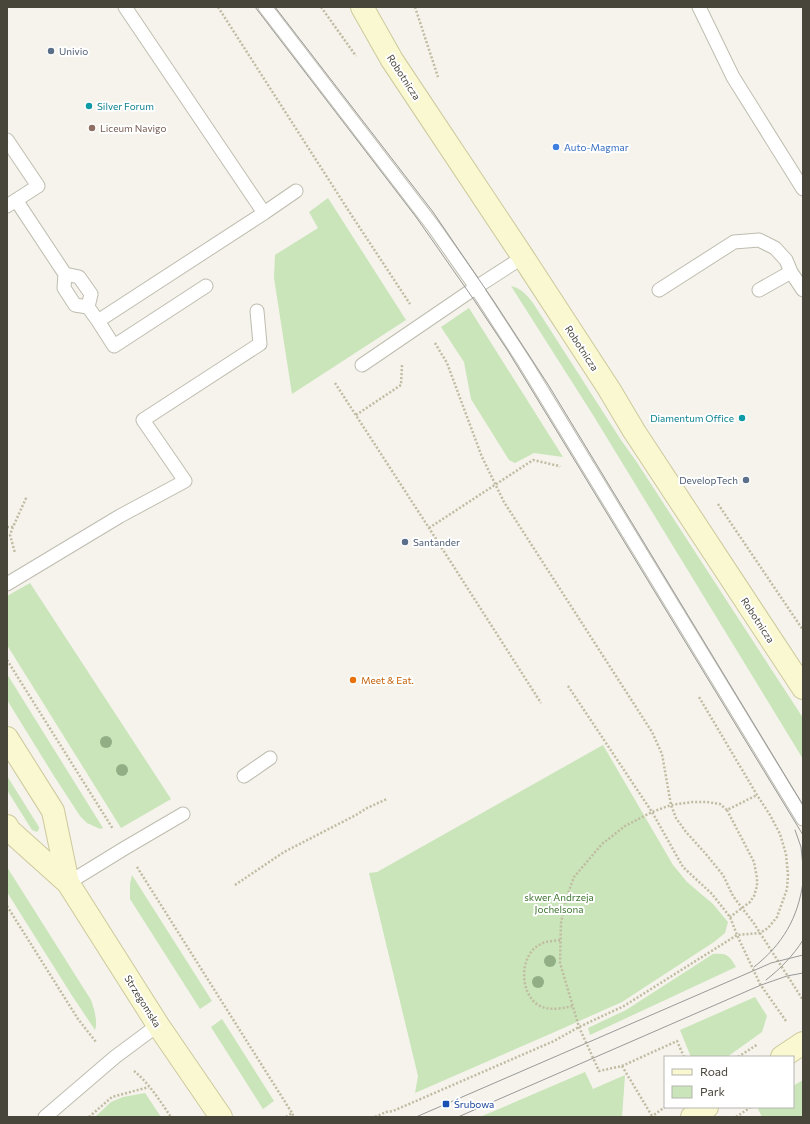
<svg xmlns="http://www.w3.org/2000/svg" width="810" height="1124" font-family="Commissioner,sans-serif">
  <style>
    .green { fill: #c9e5b9 }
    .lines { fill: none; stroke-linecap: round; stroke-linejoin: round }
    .lane-casing { stroke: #bfbdaf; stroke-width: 15 }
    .secondary-casing { stroke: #cdc99d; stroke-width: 24 }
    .path { stroke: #c0bba1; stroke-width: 2.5; stroke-dasharray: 2 2; stroke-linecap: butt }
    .lane { stroke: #fff; stroke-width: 13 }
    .secondary { stroke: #faf8d0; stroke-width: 22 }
    .tram { stroke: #999; stroke-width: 1 }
    .tree { fill: #91ae85 }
    .service-dot { fill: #5c6f8a; stroke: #fff; stroke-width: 1.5 }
    .culture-dot { fill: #0f9aa8; stroke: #fff; stroke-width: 1.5 }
    .education-dot { fill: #8d6e63; stroke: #fff; stroke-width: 1.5 }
    .shop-dot { fill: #3f7fe0; stroke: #fff; stroke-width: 1.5 }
    .food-dot { fill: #e8710a; stroke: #fff; stroke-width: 1.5 }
    .transit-dot { fill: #1a4fb4; stroke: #fff; stroke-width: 1.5 }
    .labels { text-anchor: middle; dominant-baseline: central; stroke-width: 4; stroke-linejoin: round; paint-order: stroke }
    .service-label { font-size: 10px; fill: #4e5e75; stroke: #fff; text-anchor: start }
    .street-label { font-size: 10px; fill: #48453a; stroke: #fff }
    .culture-label { font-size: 10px; fill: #0d838f; stroke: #fff; text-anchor: start }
    .education-label { font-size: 10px; fill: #785e54; stroke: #fff; text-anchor: start }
    .shop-label { font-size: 10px; fill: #366cbe; stroke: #fff; text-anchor: start }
    .food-label { font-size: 10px; fill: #c56008; stroke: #fff; text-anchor: start }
    .park-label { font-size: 10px; fill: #3f7631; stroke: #fff }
    .transit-label { font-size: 10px; fill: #164399; stroke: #fff; text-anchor: start }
  </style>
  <rect width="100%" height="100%" fill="#f5f3ec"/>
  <!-- green -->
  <path class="green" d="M 328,198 L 406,320 L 292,394 L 274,278 L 275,255 L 318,228 L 309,212 Z
    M 511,286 C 521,288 527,295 533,303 L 621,440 L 636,461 L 803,718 L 803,759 L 593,415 Z
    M 469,308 L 563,457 L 534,453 L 515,463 L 509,460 L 471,399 L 464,362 L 441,327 Z
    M 30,583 L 171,799 L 121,828 L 7,645 L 7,596 Z
    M 7,674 L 103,828 L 100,829 L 87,823 L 80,816 L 54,776 L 7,700 Z
    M 603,745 L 673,865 L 687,882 L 713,904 L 728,922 L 725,933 L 714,942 L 622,1002 L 550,1034 L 415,1093 L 418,1076 L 369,873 L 377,872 Z
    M 7,776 L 39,827 L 39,829 L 37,832 L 32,830 L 7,790 Z
    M 7,867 L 91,1000 C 94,1008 98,1022 95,1030 L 71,994 L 7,892 Z
    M 132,875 L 212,1001 L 200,1009 L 130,899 L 130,884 Z
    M 713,954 C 727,953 729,955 736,967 L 590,1035 L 588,1028 L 626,1010 Z
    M 755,997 L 767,1016 L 762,1032 L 727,1057 L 691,1057 L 680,1030 Z
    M 222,1019 L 274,1101 L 263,1109 L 211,1027 Z
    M 585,1072 L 593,1089 L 625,1075 L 622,1117 L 480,1117 Z
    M 803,1080 L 803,1117 L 762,1117 L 758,1109 L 761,1107 L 793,1107 L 793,1086 Z
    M 145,1093 L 161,1117 L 95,1117 L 111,1102 L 123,1097 Z"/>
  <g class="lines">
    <defs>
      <path id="lane" d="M 125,7 L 264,213 L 296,191
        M 265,7 L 433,226 L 471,280 L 525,363 L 803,819
        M 699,7 L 733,77 L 803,189
        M 7,140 L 38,186 L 7,206
        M 16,200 L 65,274
        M 791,272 L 803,290
        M 65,274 L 79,277 L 91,294 L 88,307 L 75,305 L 64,288 Z
        M 659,290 L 734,242 L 759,240 L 775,248 L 786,260 L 791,272 L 759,290
        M 88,307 L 98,321 L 264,213
        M 98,321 L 114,346 L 206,286
        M 362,365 L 475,288 L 523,257
        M 7,584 L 120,516 L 185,481 L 143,420 L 260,344 L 257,311
        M 244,776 L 270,758
        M 68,883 L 125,848 L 183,814
        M 45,1117 L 115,1057 L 158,1025"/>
      <path id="secondary" d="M 362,7 L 392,60 L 523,257 L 609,389 L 634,431 L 803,688
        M 7,738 L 53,811 L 68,883
        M 7,826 L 9,830 L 68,883 L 158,1025 L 221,1117
        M 782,1057 L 803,1043
        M 692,1117 L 707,1107"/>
    </defs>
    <!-- lane casing -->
    <use href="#lane" class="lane-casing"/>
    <!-- secondary casing -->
    <use href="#secondary" class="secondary-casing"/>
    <!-- path -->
    <path class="path" d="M 218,7 L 352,216 L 410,304
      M 321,7 L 356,56
      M 415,7 L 438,77
      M 435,343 L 447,363 L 482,457 L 504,502 L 652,732 L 662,754 L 671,805 L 676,818 L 686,832 L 705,853 L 723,875 L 733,896 L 742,908 L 753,922 L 803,1000
      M 335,383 L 429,528 L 541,703
      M 356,415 L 401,385 L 402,365
      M 718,504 L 803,630
      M 7,527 L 13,527 L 27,496
      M 13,527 L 10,535 L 15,553
      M 429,528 L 533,460 L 559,466 L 560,467
      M 7,660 L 113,829
      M 568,686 L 652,812 L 683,867 L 712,894 L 730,917 L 737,935 L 760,984 L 786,1021
      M 727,810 L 754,862 L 757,878 L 757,886 L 754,896 L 750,902 L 730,917
      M 137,867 L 292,1113
      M 235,885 L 284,852 L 356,815 L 367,808 L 387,799
      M 7,906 L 78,1019 L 96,1042
      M 560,940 C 553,941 545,941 539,945 C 519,956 519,995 540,1006 C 550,1011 563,1008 573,1006
      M 684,1057 L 677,1041 L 622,1066 L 599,1071 L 579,1027 L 560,963 L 561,923 L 566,899 L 574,877 L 602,844 L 625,826 L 652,812 L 671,805 L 692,802 L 707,802 L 720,804 L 727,810 L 757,795
      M 738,1057 L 758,1044
      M 622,1066 L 652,1116
      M 134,1071 C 149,1083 160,1101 171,1117
      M 89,1117 L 112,1097 L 149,1087
      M 286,1117 L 292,1113 L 294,1117
      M 375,1117 L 386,1112 L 393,1111 L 554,1041 L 579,1027 L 624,1006 L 737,935 L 760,933 L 768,928 L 777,917 L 787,889 L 788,875 L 786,854 L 780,834 L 770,815 L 757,795 L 699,697
      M 651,1117 L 665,1107
      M 736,1117 L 751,1107"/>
    <!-- lane -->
    <use href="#lane" class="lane"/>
    <!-- secondary -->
    <use href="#secondary" class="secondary"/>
    <!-- tram -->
    <path class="tram" d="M 255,7 L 416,217 L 472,297 L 508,351 L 803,835
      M 275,7 L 433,212 L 495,303 L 549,386 L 803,805
      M 795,830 L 801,847 L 803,866
      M 754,967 C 783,944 798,918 803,882
      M 766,980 C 780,969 793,956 803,940
      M 416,1117 L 762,967 L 771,963 L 803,955
      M 458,1117 L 761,985 L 787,976 L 803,973"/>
  </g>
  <!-- trees -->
  <g class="tree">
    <circle cx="106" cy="742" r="6"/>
    <circle cx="122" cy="770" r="6"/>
    <circle cx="550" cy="961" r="6"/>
    <circle cx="538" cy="982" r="6"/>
  </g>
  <!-- markers -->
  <g class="service-dot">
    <circle cx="51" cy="51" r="4"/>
    <circle cx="746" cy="480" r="4"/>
    <circle cx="405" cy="542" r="4"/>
  </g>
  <g class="culture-dot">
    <circle cx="89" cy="106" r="4"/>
    <circle cx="742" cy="418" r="4"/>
  </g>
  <circle class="education-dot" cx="92" cy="128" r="4"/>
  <circle class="shop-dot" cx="556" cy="147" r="4"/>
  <circle class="food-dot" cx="353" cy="680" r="4"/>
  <rect class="transit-dot" x="442" y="1100" width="8" height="8" rx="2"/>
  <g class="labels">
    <!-- service labels -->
    <g class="service-label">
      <text x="59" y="51">Univio</text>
      <text x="738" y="480" text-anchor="end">DevelopTech</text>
      <text x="413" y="542">Santander</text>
    </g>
    <!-- street labels -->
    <g class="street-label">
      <text transform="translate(404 77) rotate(57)">Robotnicza</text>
      <text transform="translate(582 348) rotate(57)">Robotnicza</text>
      <text transform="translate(758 620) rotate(57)">Robotnicza</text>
      <text transform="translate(143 1001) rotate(58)">Strzegomska</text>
    </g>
    <!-- culture labels -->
    <g class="culture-label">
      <text x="97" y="106">Silver Forum</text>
      <text x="734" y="418" text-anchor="end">Diamentum Office</text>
    </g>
    <!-- education labels -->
    <g class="education-label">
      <text x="100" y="128">Liceum Navigo</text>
    </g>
    <!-- shop labels -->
    <g class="shop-label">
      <text x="564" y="147">Auto-Magmar</text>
    </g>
    <!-- food labels -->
    <g class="food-label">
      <text x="361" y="680">Meet &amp; Eat.</text>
    </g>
    <!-- park labels -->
    <g class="park-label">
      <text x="559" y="897">skwer Andrzeja<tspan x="559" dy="12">Jochelsona</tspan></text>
    </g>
    <!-- transit labels -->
    <g class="transit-label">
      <text x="454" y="1104">Śrubowa</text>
    </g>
  </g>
  <!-- border -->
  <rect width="810" height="1124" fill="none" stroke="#48453a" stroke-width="16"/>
  <!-- legend -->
  <rect x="664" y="1056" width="130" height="52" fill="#ffffff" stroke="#b6b5b0"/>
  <rect x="672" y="1069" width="20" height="6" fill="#faf8d0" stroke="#b6b5b0"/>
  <text x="700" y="1076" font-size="12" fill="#48453a">Road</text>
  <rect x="672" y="1086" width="20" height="12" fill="#c9e5b9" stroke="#b6b5b0"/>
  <text x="700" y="1096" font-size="12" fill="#48453a">Park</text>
</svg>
